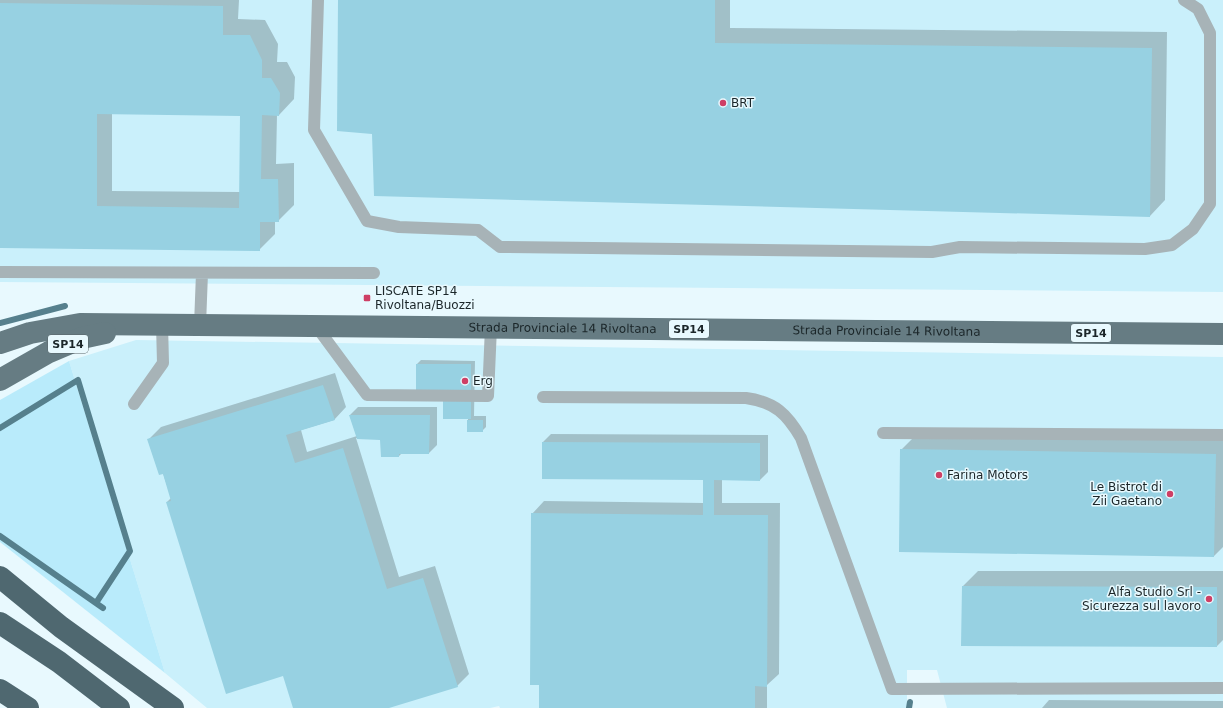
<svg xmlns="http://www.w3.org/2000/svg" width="1223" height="708" font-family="'DejaVu Sans',sans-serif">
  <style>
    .built { fill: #caf0fb }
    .green { fill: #b9ebfb }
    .shadow { fill: #0003; fill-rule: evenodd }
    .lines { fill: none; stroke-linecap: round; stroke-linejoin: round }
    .stream { stroke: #56808d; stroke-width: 6 }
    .building { fill: #97d1e2; fill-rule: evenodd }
    .lane { stroke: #a7b3b7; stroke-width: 12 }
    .primary { stroke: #667c83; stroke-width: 22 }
    .highway { stroke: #4f6870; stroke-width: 22 }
    .poi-dot { fill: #ce3f65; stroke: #e8f9fe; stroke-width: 1.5 }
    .labels { text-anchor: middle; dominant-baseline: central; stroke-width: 3; stroke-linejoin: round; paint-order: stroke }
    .shield { fill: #e8f9fe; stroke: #586569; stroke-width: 1 }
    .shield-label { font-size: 11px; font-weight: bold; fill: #1b2629 }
    .poi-label { font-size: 12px; fill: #1b2629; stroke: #e8f9fe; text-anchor: start }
    .street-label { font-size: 12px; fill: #1b2629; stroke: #e8f9fe }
  </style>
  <rect width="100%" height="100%" fill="#e8f9fe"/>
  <!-- built -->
  <path class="built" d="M 0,0 L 1223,0 L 1223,292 L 0,282 Z
    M 136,340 L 1223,357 L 1223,708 L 947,708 L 937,670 L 907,670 L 907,708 L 500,708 L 499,706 L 490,708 L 207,708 L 165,673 L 69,361 Z"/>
  <!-- green -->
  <path class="green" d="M 69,361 L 165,673 L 0,542 L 0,400 Z"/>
  <!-- shadow -->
  <path class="shadow" d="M 0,0 L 239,0 L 238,19 L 265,20 L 278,44 L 277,62 L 287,62 L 295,77 L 294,99 L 279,115 L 277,115 L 276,164 L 294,163 L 294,205 L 278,221 L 275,221 L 275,234 L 259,250 L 0,247 ZM 112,113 L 241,115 L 240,192 L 112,191 Z
    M 339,0 L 730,0 L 730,28 L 1167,32 L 1165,200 L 1150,216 L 372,133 Z
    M 421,360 L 475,361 L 474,416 L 486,416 L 486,427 L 482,431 L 468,431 L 468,418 L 444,389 L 417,364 Z
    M 335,373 L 346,407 L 334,420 L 301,430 L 307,452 L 357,436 L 350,415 L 358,407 L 437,407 L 437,445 L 429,453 L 402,453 L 399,456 L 380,439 L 356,438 L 399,577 L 435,566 L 469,674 L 457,686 L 386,708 L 294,708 L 284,675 L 167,502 L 171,498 L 163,473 L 148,440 L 161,427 Z
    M 551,434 L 768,435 L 768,472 L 760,480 L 722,479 L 722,503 L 780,503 L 779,674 L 767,685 L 767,708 L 540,708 L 540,684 L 532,514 L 544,501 L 704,503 L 704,479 L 543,442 Z
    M 917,434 L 1223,438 L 1223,547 L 1214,556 L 901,450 Z
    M 978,571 L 1223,571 L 1223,640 L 1217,646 L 963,586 Z
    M 1049,700 L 1223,701 L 1223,708 L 1042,708 Z"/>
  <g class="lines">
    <!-- stream -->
    <path class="stream" d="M 0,323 L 65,306
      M 0,428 L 78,380 L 130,551 L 96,603
      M 0,536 L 103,608
      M 909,708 L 910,702"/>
  </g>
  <!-- building -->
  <path class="building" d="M 338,0 L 715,0 L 715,43 L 1152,48 L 1150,217 L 374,196 L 372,134 L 337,131 Z
    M 0,3 L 223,6 L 223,35 L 250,35 L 262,60 L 262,78 L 271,78 L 280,93 L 279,116 L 262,115 L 261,179 L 278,179 L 279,222 L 260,222 L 260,251 L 0,248 ZM 97,114 L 240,116 L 239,208 L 97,206 Z
    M 416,364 L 471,364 L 471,419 L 443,419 L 443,390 L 416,390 Z
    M 323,385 L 335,420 L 286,435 L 295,463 L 343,448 L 387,589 L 423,578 L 458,687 L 389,708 L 293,708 L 283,676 L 226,694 L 166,502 L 171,501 L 163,474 L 159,475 L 147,439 Z
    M 349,415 L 430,415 L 429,454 L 399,454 L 399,457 L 381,457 L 380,440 L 357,439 Z
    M 467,420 L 483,420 L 483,432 L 467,432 Z
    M 542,442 L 760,443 L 760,481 L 714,480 L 714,515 L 768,515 L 767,687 L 755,686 L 755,708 L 539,708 L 539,685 L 530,685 L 531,513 L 703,515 L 703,480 L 542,479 Z
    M 900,449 L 1216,454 L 1214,557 L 899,552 Z
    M 962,586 L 1217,587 L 1217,647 L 961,646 Z"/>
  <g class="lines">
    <!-- lane -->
    <path class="lane" d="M 318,0 L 314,130 L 367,221 L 399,227 L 478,230 L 500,247 L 932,252 L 960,247 L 1145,249 L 1172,245 L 1193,229 L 1210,204 L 1210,33 L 1198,9 L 1184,0
      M 0,272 L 374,273
      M 200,325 L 202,273
      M 316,326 L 367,395 L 488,396 L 491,327
      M 543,397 L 746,398 C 775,402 787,414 801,438 L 892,689 L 1223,688
      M 134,404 L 163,363 L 162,324
      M 883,433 L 1223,435"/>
    <!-- primary -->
    <g class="primary">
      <path id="s1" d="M 0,343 L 30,333 L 80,324 L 1223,334"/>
      <path d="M 0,380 L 49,352 L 82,338 L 105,333"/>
    </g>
    <!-- highway -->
    <path class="highway" d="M 0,577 L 61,627 L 173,708
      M 0,623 L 59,662 L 119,708
      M 0,690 L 28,708"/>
  </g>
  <!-- markers -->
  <g class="poi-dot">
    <circle cx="723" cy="103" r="4"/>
    <rect x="363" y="294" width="8" height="8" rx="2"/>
    <circle cx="465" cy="381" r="4"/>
    <circle cx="939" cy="475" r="4"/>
    <circle cx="1170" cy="494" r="4"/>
    <circle cx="1209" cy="599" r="4"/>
  </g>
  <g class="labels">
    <!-- shield labels -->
    <g class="shield">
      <rect x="669" y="320" width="40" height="18" rx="3"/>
      <rect x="1071" y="324" width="40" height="18" rx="3"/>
      <rect x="48" y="335" width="40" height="18" rx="3"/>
    </g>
    <g class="shield-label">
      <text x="689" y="329">SP14</text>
      <text x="1091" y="333">SP14</text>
      <text x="68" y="344">SP14</text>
    </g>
    <!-- poi labels -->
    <g class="poi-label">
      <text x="731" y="103">BRT</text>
      <text x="375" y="291">LISCATE SP14<tspan x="375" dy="14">Rivoltana/Buozzi</tspan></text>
      <text x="473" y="381">Erg</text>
      <text x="947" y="475">Farina Motors</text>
      <text x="1162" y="487" text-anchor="end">Le Bistrot di<tspan x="1162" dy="14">Zii Gaetano</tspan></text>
      <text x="1201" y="592" text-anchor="end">Alfa Studio Srl -<tspan x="1201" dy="14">Sicurezza sul lavoro</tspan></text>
    </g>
    <!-- street labels -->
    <g class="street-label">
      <text stroke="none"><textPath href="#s1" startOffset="565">Strada Provinciale 14 Rivoltana</textPath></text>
      <text stroke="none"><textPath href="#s1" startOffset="889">Strada Provinciale 14 Rivoltana</textPath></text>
    </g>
  </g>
</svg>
